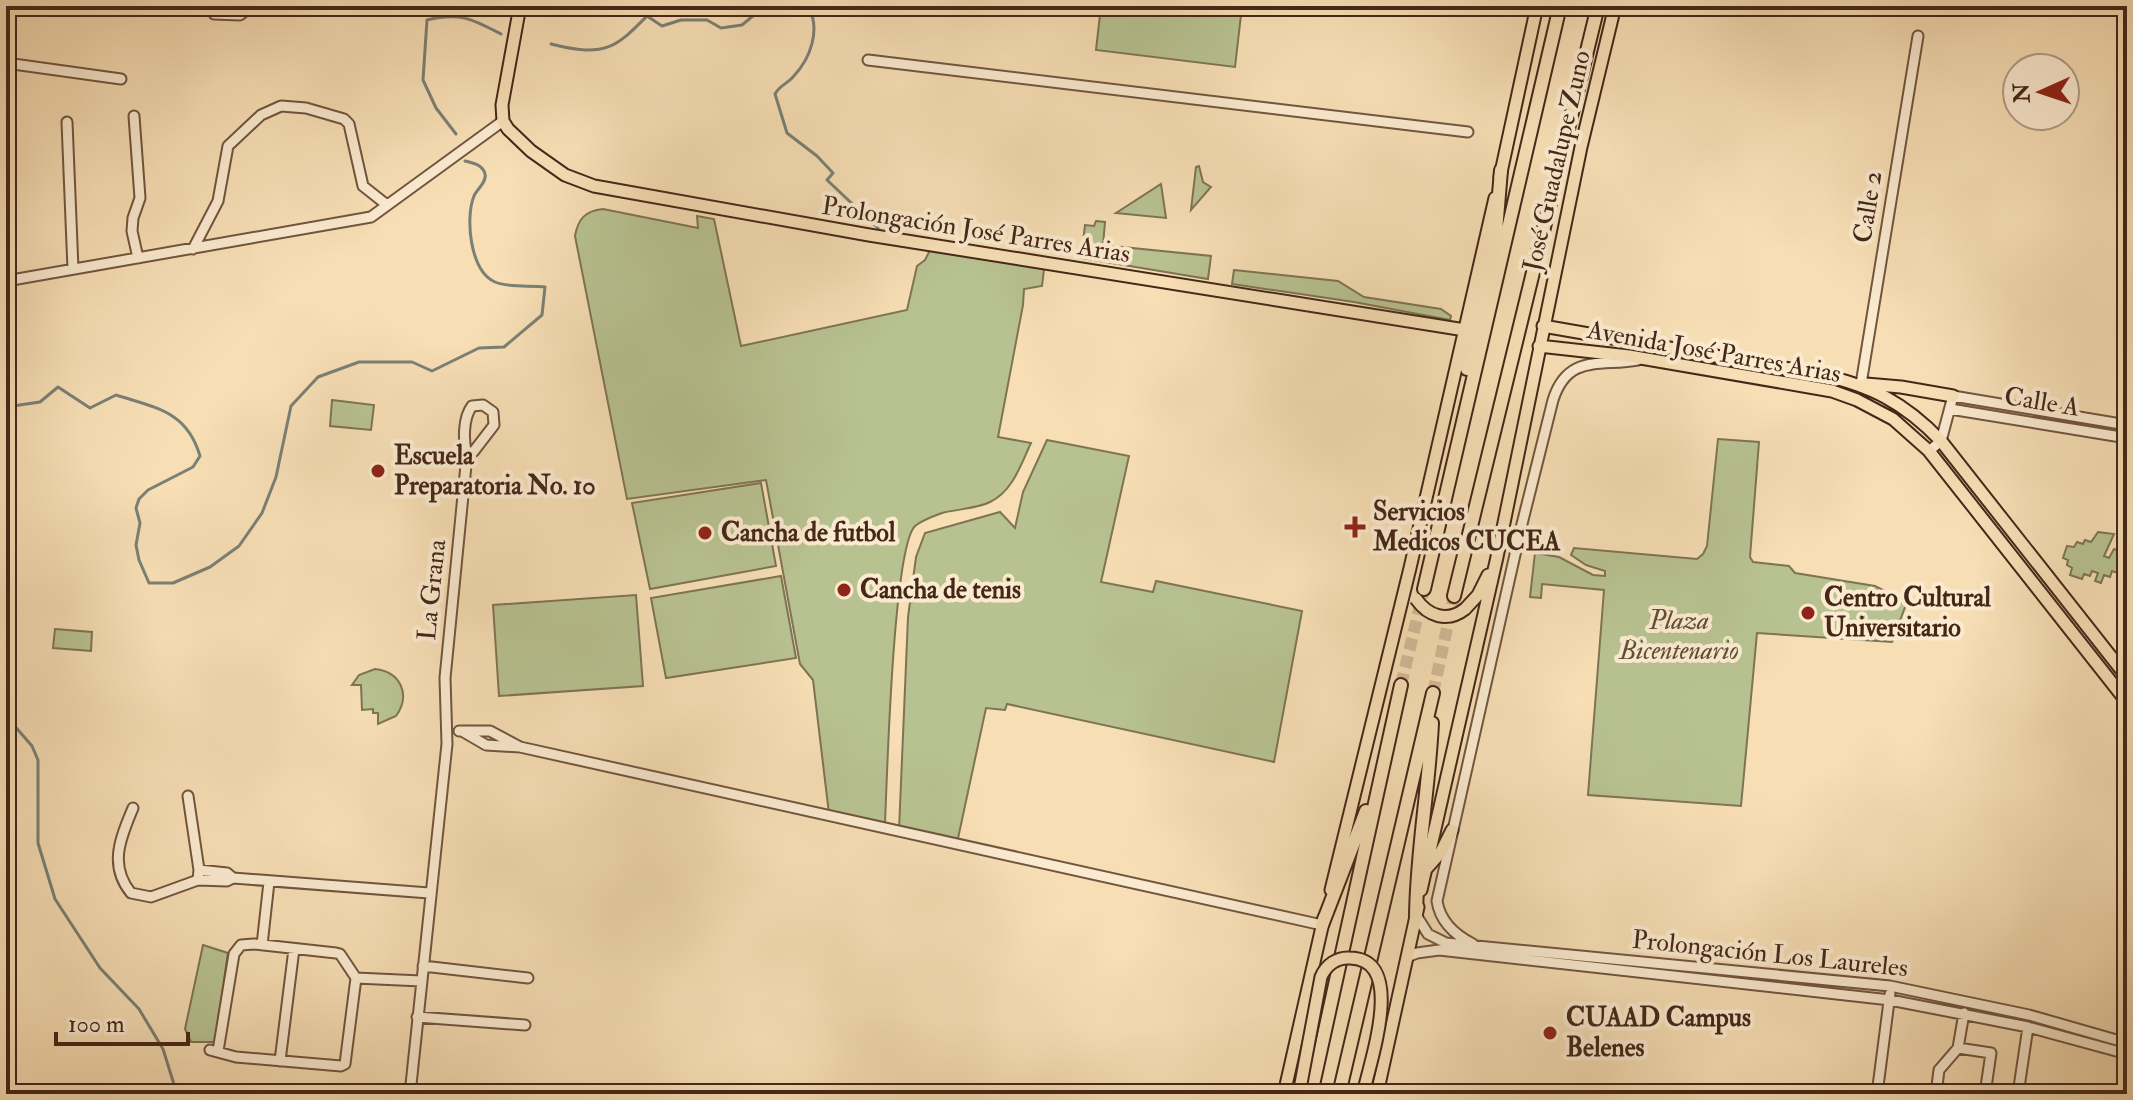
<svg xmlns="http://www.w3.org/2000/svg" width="2133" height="1100" font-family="'IM FELL Double Pica',serif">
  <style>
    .green { fill: #b8c291; stroke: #7e7454; stroke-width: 2 }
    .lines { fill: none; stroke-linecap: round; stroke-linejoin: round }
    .stream { stroke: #7a8076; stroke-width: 3 }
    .highway-tunnel { stroke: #d3b996; stroke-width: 12; stroke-dasharray: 12 6; stroke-linecap: butt }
    .minor-casing { stroke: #72553f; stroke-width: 13 }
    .major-casing { stroke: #452718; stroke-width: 15 }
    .highway-casing { stroke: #452718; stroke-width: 16 }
    .minor { stroke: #faeacf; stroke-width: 9 }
    .major { stroke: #f7deb5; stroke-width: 11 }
    .highway { stroke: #f7deb5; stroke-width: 12 }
    .major-bridge-casing { stroke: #452718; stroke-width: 15; stroke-linecap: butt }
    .major-bridge { stroke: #f7deb5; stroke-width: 11 }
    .poi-dot { fill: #8f2418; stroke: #faeacf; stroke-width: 3 }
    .labels { text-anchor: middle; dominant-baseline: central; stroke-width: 8; stroke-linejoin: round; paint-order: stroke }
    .street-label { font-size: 26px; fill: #452718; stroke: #faeacf }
    .poi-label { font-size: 26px; font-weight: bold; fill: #452718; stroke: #faeacf; text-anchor: start }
    .park-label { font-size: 26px; font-style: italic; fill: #624e36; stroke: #faeacf }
  </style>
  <rect width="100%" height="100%" fill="#f7deb5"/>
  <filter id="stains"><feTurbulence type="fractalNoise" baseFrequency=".0025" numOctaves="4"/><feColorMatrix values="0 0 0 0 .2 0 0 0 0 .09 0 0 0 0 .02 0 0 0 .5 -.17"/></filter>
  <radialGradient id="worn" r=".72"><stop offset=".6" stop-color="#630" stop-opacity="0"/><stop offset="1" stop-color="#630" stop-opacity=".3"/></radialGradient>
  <!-- green -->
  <path class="green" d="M 1101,6 L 1242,6 L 1235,67 L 1096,50 Z
    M 1199,166 L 1203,182 L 1211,187 L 1191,210 L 1196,167 Z
    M 1161,184 L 1166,218 L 1116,213 Z
    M 603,209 L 698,228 L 697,216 L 714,219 L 741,346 L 907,310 L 917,266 L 925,260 L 930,250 L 1044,269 L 1042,286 L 1024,289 L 1023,305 L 998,437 L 1031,443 C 1021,464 1013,491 990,502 C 976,509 957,509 942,513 C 934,516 922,520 915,526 C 893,548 887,780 885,823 L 829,814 L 813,680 L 800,664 L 766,480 L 627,499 L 575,236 C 578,219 585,211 603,209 Z
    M 1096,221 L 1105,222 L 1103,245 L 1211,256 L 1208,279 L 1081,258 L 1085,225 L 1094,226 Z
    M 1234,270 L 1338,281 L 1364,297 L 1441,309 L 1451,316 L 1450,320 L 1354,302 L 1232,284 Z
    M 332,400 L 374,405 L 371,430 L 330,426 Z
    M 1718,439 L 1759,442 L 1750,557 L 1753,562 L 1789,566 L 1795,573 L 1875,586 L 1907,602 L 1892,642 L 1757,633 L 1741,806 L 1588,795 L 1604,590 L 1542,584 L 1541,598 L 1530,597 L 1535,553 L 1559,557 L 1593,575 L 1605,576 L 1605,571 L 1586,565 L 1571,555 L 1574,548 L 1697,559 L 1703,554 L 1707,546 Z
    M 1047,440 L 1129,456 L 1101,582 L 1153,592 L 1156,581 L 1302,611 L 1274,762 L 1007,704 L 1005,710 L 986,708 L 957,843 L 899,830 L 908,617 L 916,557 L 925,533 L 1000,512 L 1015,528 L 1023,492 Z
    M 761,483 L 776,566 L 650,589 L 632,503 Z
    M 2098,532 L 2114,534 L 2104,556 L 2109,558 L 2114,549 L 2127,554 L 2127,561 L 2123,560 L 2118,573 L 2112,571 L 2110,577 L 2104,575 L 2101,583 L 2095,581 L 2098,573 L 2092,571 L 2090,576 L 2084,574 L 2082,579 L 2070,575 L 2072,568 L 2067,565 L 2068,560 L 2063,558 L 2067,546 L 2074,547 L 2077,542 L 2083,544 L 2085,540 L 2091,542 Z
    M 781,576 L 796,658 L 666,678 L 651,598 Z
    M 636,595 L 643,686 L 499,696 L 493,605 Z
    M 55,629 L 92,632 L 91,651 L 53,648 Z
    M 375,669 C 401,672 411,695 396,716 L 378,724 L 378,713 L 373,713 L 373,709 L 362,710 L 361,685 L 352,685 L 359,675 Z
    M 203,945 L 228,953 L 215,1042 L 191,1042 L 185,1029 Z"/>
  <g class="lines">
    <!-- stream -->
    <path class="stream" d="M 808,6 C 821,29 811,58 793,77 C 787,84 780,85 775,94 L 787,133 L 817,156 L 833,173 L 827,180 L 878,228
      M 647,16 L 662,26 L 681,20 L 707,20 L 721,28 L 742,25 L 765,6
      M 551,44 C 610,59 617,46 657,6
      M 456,134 L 436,108 L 423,80 L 427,20 C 460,12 472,19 501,34
      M 6,407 L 40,402 L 58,387 L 90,408 L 116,395 C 156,408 187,411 200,456 L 193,467 L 148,490 L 139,499 L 136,508 L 140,523 L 136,545 L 139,560 L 149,583 L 173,583 L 210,567 L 239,546 L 262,513 L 276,477 L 291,406 L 318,377 L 359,362 L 412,362 L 432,371 L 479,348 L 504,347 L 542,315 L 545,287 C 531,285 508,288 495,282 C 470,271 465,218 474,196 C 477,189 487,182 485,174 C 483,165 473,163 465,161
      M 6,716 L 32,746 L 38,760 L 38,843 L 55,899 L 100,968 L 139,1009 L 163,1049 L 177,1094"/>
    <!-- highway-tunnel -->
    <path class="highway-tunnel" d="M 1401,685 L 1424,589
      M 1433,693 L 1454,596"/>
    <defs>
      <path id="minor" d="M 214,14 L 240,15 L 251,6
        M 868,60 L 1468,132
        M 6,63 L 121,79
        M 134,116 L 140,198 L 133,218 L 132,231 L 138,258
        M 67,122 L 73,269
        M 193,249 L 218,201 L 228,146 L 261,115 L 281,106 L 306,108 L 344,119 L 349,124 L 363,186 L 387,205
        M 6,259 L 6,281
        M 6,281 L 371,217 L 503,121
        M 1861,384 L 1918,36
        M 1950,409 L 2127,438
        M 1929,451 L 1941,441 L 1953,396 L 2127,425
        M 459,731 L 490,731 L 520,747
        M 462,731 L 486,745 L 520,747 L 1322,925
        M 133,808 C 121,837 108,865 131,893 L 151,897 L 198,880 L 199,870 L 188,796
        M 199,870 L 227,873 L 233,878
        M 198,880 L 227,881 L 233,878 L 429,893
        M 1416,915 L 1428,934 L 1446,943 L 1890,986 L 2029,1015 L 2127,1043
        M 1473,944 C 1455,935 1440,921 1437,901 L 1521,528 L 1553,400 C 1568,353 1601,367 1638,360
        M 262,945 L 269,882
        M 1407,957 L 1417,953 L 1439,950 L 1890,1000 L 2028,1027 L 2127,1054
        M 423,966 L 528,978
        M 356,978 L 421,981
        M 417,1017 L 525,1025
        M 1958,1048 L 1991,1053 L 1985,1094
        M 210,1050 L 236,1057 L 341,1066 L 345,1064 L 356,978
        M 218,1051 L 234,954 L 241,945 L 254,944 L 336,953 L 340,954 L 356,978
        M 280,1061 L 294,949
        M 2018,1089 L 2037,1094
        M 410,1094 L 447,744 L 445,678 L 467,455 C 463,441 463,418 472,406 L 483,405 L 493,412 L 494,425 L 474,451 L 467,455
        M 1877,1094 L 1890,994
        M 1936,1094 L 1939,1070 L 1958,1048 L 1964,1013
        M 2018,1094 L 2028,1027"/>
      <path id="major" d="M 520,6 L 502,105 L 503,121 L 508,129 L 531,151 L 565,175 L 594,186 L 869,235 L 1465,330
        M 1500,177 L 1537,6
        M 1543,326 L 1819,374 C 1871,386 1904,402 1941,441 L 2127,677
        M 1539,346 L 1629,356 L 1832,391 L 1857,400 L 1893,419 L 1929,451 L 2127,702
        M 1866,384 L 1901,387 L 1953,396
        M 1465,609 L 1478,595 L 1488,575
        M 1426,869 L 1441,852 L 1452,830
        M 1331,890 L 1410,568 L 1495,198
        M 1421,890 L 1497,557 L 1581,147 L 1615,6
        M 1284,1094 L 1324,918
        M 1377,1094 L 1418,907"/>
      <path id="highway" d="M 1467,369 L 1495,243 L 1501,170
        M 1424,589 L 1560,6
        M 1454,596 L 1598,6
        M 1416,915 C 1417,849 1429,788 1432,723
        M 1322,925 L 1366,811
        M 1311,1094 L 1401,685
        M 1339,1094 L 1433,693"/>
    </defs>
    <!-- minor casing -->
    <use href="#minor" class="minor-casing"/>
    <!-- major casing -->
    <use href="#major" class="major-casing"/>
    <!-- highway casing -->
    <use href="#highway" class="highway-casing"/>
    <!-- minor -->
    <use href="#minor" class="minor"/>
    <!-- major -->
    <use href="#major" class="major"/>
    <!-- highway -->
    <use href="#highway" class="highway"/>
    <defs>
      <path id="major-bridge" d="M 1416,599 C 1428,616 1447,623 1465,609
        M 1299,1094 L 1321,977 C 1326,965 1337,957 1350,958 C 1407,959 1370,1061 1363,1094"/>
    </defs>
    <!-- major-bridge casing -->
    <use href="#major-bridge" class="major-bridge-casing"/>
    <!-- major-bridge -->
    <use href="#major-bridge" class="major-bridge"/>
  </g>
  <!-- markers -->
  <g class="poi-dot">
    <circle cx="378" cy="471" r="8"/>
    <path d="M1351 515h8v8h8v8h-8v8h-8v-8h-8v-8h8z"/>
    <circle cx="705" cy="533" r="8"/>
    <circle cx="844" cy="590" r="8"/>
    <circle cx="1808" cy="613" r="8"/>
    <circle cx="1550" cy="1033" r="8"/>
  </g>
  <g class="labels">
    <!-- street labels -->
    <g class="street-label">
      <text transform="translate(1557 161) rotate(-77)">José Guadalupe Zuno</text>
      <text transform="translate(1868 207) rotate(-81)">Calle 2</text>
      <text transform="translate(976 230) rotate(9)">Prolongación José Parres Arias</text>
      <text transform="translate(1714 352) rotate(10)">Avenida José Parres Arias</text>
      <text transform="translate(2042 402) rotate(9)">Calle A</text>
      <text transform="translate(432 590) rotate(-84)">La Grana</text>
      <text transform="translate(1770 954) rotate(6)">Prolongación Los Laureles</text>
    </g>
    <!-- poi labels -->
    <g class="poi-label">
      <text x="394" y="456">Escuela<tspan x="394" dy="30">Preparatoria No. 10</tspan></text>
      <text x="1373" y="512">Servicios<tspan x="1373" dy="30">Medicos CUCEA</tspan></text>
      <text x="721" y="533">Cancha de futbol</text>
      <text x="860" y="590">Cancha de tenis</text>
      <text x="1824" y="598">Centro Cultural<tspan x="1824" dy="30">Universitario</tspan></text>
      <text x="1566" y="1018">CUAAD Campus<tspan x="1566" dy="30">Belenes</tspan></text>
    </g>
    <!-- park labels -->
    <g class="park-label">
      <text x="1679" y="621">Plaza<tspan x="1679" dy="30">Bicentenario</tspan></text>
    </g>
  </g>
  <!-- margin -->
  <rect width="2133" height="1100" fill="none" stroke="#f7deb5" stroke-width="32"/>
  <rect x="8" y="8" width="2117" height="1084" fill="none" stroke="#452718" stroke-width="4"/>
  <rect x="16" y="16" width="2101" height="1068" fill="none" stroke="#452718" stroke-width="2"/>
  <!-- north arrow -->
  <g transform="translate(2041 92) rotate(267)"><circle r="38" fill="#faeacf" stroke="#b29c86" stroke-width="2"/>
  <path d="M0-6L14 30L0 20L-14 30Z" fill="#8f2418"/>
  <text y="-12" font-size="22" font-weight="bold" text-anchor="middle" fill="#452718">N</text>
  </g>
  <!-- scale -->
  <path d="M56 1032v12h132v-12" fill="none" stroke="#452718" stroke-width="4"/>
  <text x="68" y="1032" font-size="24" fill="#452718" stroke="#faeacf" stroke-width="6" paint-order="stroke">100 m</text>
  <rect width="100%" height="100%" filter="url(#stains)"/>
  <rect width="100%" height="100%" fill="url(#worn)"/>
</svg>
